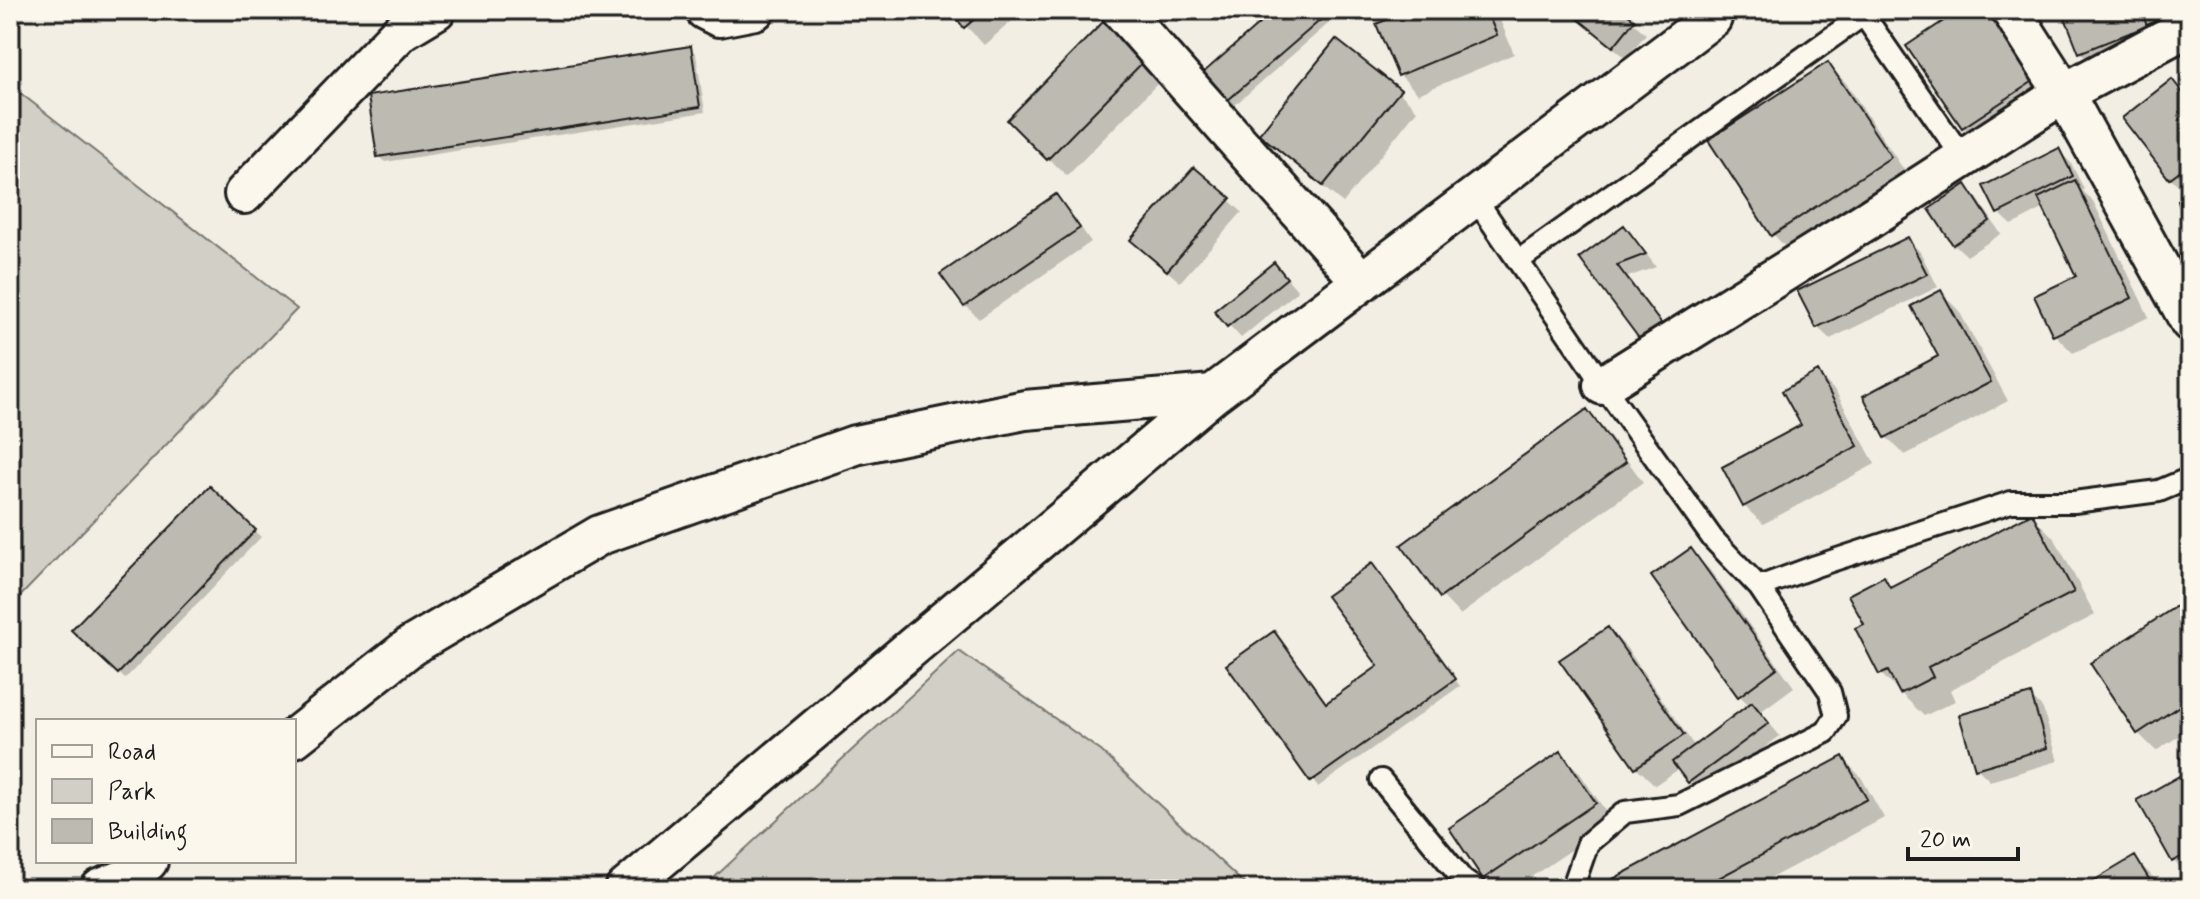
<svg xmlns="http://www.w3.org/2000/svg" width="2200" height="899" font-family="Mynerve,sans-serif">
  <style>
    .green { fill: #d2cfc6; stroke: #777671; stroke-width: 2 }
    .shadow { fill: #0003 }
    .building { fill: #bdbab1; stroke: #1c1c1c; stroke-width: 2 }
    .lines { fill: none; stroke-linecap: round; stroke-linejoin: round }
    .service-casing { stroke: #1c1c1c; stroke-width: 26 }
    .minor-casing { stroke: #1c1c1c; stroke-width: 44 }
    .service { stroke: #fbf7ec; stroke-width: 20 }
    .minor { stroke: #fbf7ec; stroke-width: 38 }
  </style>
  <rect width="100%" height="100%" fill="#f2eee4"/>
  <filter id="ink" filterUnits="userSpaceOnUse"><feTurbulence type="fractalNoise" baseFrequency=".0125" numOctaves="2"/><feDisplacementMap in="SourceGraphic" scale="16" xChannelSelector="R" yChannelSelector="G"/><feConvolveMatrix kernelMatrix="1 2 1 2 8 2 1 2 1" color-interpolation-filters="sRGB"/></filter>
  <g filter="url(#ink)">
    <!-- green -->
    <path class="green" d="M 10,85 L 297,309 L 10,607 Z
      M 959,651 L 1101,751 L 1250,889 L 702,889 Z"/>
    <!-- shadow -->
    <path class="shadow" d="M 951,10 L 1025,10 L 984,45 Z
      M 1278,10 L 1330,10 L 1336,17 L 1228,111 L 1222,105 Z
      M 1417,10 L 1496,10 L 1514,54 L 1418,94 L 1400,75 Z
      M 1568,10 L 1619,10 L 1646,34 L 1626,58 Z
      M 1964,10 L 1989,10 L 1997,18 L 2052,99 L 1982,145 L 1963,127 Z
      M 2064,10 L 2148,10 L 2153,15 L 2164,45 L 2099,70 L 2080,52 Z
      M 1104,24 L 1161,80 L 1067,176 L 1009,120 Z
      M 690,48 L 696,54 L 705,112 L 385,162 L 379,156 Z
      M 1828,64 L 1846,83 L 1908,176 L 1791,253 L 1773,234 Z
      M 2172,81 L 2190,101 L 2190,185 L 2183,190 L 2171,178 Z
      M 1399,92 L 1417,110 L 1343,203 L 1280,152 L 1262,134 Z
      M 2058,150 L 2071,163 L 2084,189 L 2082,190 L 2093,201 L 2149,317 L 2073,353 L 2055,335 L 2078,277 L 2045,208 L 2012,225 L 1999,213 Z
      M 1966,187 L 1978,199 L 2001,234 L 1967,256 L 1954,244 Z
      M 1056,197 L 1068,209 L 1091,242 L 979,319 L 966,306 L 943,274 Z
      M 1229,200 L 1242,212 L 1180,282 L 1145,252 Z
      M 1624,227 L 1636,240 L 1656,267 L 1628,277 L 1674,339 L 1582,258 Z
      M 1908,239 L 1920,252 L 1938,287 L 1830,339 L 1817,327 Z
      M 1286,277 L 1298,291 L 1241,338 L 1229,325 Z
      M 1941,292 L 1959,311 L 2008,401 L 1905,455 L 1886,437 L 1941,356 Z
      M 1818,374 L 1836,392 L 1875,464 L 1763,524 L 1744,506 L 1804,426 Z
      M 1587,411 L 1605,430 L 1643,482 L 1460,615 L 1442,596 Z
      M 210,489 L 261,537 L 125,679 L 74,630 Z
      M 2032,516 L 2055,539 L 2095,615 L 1950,690 L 1955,701 L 1924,716 L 1881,674 L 1866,625 L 1884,578 L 1893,588 Z
      M 1691,551 L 1709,569 L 1794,687 L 1760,712 L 1780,736 L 1702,794 L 1679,769 L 1655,785 L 1636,767 L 1562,661 L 1608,629 L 1626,647 L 1695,747 L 1750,706 L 1739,695 Z
      M 1378,572 L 1460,686 L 1318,787 L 1229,666 L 1327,705 L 1380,667 Z
      M 2178,608 L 2190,620 L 2190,729 L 2156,751 L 2138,733 Z
      M 2031,696 L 2043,709 L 2058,761 L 1990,781 L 1977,768 Z
      M 1561,754 L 1579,772 L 1613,822 L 1513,889 L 1496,889 L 1485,878 Z
      M 1843,759 L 1861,777 L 1884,818 L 1750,889 L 1601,889 Z
      M 2190,772 L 2190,877 L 2174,861 Z
      M 2134,858 L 2153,877 L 2160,889 L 2084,889 Z"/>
    <!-- building -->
    <path class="building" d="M 949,10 L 985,10 L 964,28 Z
      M 1275,10 L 1332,10 L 1220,107 L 1196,79 Z
      M 1411,10 L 1486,10 L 1497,35 L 1398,76 L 1376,24 Z
      M 1567,10 L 1622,10 L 1635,20 L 1613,47 Z
      M 1960,10 L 1988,10 L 2035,80 L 1962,128 L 1906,46 Z
      M 2062,10 L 2141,10 L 2147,26 L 2079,53 Z
      M 1104,21 L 1145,60 L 1047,160 L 1007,120 Z
      M 1336,39 L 1401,90 L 1323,186 L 1259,134 Z
      M 691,46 L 700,107 L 377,157 L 368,96 Z
      M 1828,62 L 1891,157 L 1771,236 L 1708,140 Z
      M 2172,79 L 2190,102 L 2190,163 L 2169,179 L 2122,118 Z
      M 2059,148 L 2073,176 L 1997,214 L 1983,186 Z
      M 1194,167 L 1231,198 L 1167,271 L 1130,240 Z
      M 2075,180 L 2132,298 L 2053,336 L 2034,296 L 2076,276 L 2038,198 Z
      M 1966,184 L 1990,221 L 1953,245 L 1929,209 Z
      M 1056,194 L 1080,228 L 964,307 L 940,274 Z
      M 2190,197 L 2190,242 L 2178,201 Z
      M 1624,225 L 1646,254 L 1617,265 L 1663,326 L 1641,341 L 1579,258 Z
      M 1908,237 L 1927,274 L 1816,328 L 1797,291 Z
      M 1274,262 L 1287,278 L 1227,327 L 1214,311 Z
      M 1941,290 L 1991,382 L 1885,438 L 1863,396 L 1938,356 L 1911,306 Z
      M 1818,371 L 1858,446 L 1743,507 L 1722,467 L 1801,425 L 1782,391 Z
      M 1587,409 L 1626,462 L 1440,598 L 1401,545 Z
      M 210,486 L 256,530 L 118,674 L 71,630 Z
      M 2032,513 L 2074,592 L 1928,667 L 1933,677 L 1900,694 L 1888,671 L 1879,675 L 1855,628 L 1864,624 L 1848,595 L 1884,576 L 1890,587 Z
      M 1691,548 L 1777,668 L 1738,697 L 1651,576 Z
      M 1372,563 L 1456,679 L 1310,782 L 1226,665 L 1274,631 L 1326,703 L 1378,666 L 1326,596 Z
      M 2178,605 L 2190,623 L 2190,699 L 2137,734 L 2090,663 Z
      M 1608,627 L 1684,735 L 1635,768 L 1559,660 Z
      M 2031,694 L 2047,748 L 1975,769 L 1959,715 Z
      M 1752,702 L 1769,723 L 1688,783 L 1672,762 Z
      M 1561,751 L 1596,803 L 1483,879 L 1449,828 Z
      M 1843,756 L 1867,799 L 1698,889 L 1599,889 L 1598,887 Z
      M 2190,770 L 2190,852 L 2172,862 L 2137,800 Z
      M 2135,856 L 2155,889 L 2080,889 Z"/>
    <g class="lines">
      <defs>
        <path id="service" d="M 1863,14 L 1963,158
          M 1475,198 L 1603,385 L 1713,539 L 1759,587 L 1816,566 L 2011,502 L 2074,502 L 2159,491 L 2190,478
          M 1518,261 L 1870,10
          M 1381,780 L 1463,880 L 1476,889
          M 1572,889 L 1588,843 L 1625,812 L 1679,805 L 1826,732 L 1836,716 L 1830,692 L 1759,587"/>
        <path id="minor" d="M 705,10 L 719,17 L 755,10
          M 1121,10 L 1362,282
          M 2011,10 L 2064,93 L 2190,322
          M 244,194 L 401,31 L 436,10
          M 1603,385 L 1869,219 L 2064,93 L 2190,26
          M 294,738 L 411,646 L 600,535 L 855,445 L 1025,410 L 1213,394
          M 100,889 L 130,877 L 148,861
          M 625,889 L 1213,394 L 1712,18"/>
      </defs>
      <!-- service casing -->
      <use href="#service" class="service-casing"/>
      <!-- minor casing -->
      <use href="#minor" class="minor-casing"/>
      <!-- service -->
      <use href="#service" class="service"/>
      <!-- minor -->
      <use href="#minor" class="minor"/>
    </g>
  </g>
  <!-- margin -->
  <rect width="2200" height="899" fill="none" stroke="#fbf7ec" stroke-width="40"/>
  <rect x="20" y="20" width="2160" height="859" fill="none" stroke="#1c1c1c" stroke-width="3" filter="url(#ink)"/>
  <!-- legend -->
  <rect x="36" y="719" width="260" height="144" fill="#fbf7ec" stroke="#a29f99" stroke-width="2"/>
  <rect x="52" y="745" width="40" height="12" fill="#fbf7ec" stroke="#a29f99" stroke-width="2"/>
  <text x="108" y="759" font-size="24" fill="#1c1c1c">Road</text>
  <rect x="52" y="779" width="40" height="24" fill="#d2cfc6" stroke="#a29f99" stroke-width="2"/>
  <text x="108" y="799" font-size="24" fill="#1c1c1c">Park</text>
  <rect x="52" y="819" width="40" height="24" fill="#bdbab1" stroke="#a29f99" stroke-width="2"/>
  <text x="108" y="839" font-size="24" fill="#1c1c1c">Building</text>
  <!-- scale -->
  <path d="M1908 847v12h110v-12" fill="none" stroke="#1c1c1c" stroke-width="4"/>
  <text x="1920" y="847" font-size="24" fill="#1c1c1c" stroke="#fbf7ec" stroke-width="6" paint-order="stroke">20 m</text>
</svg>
